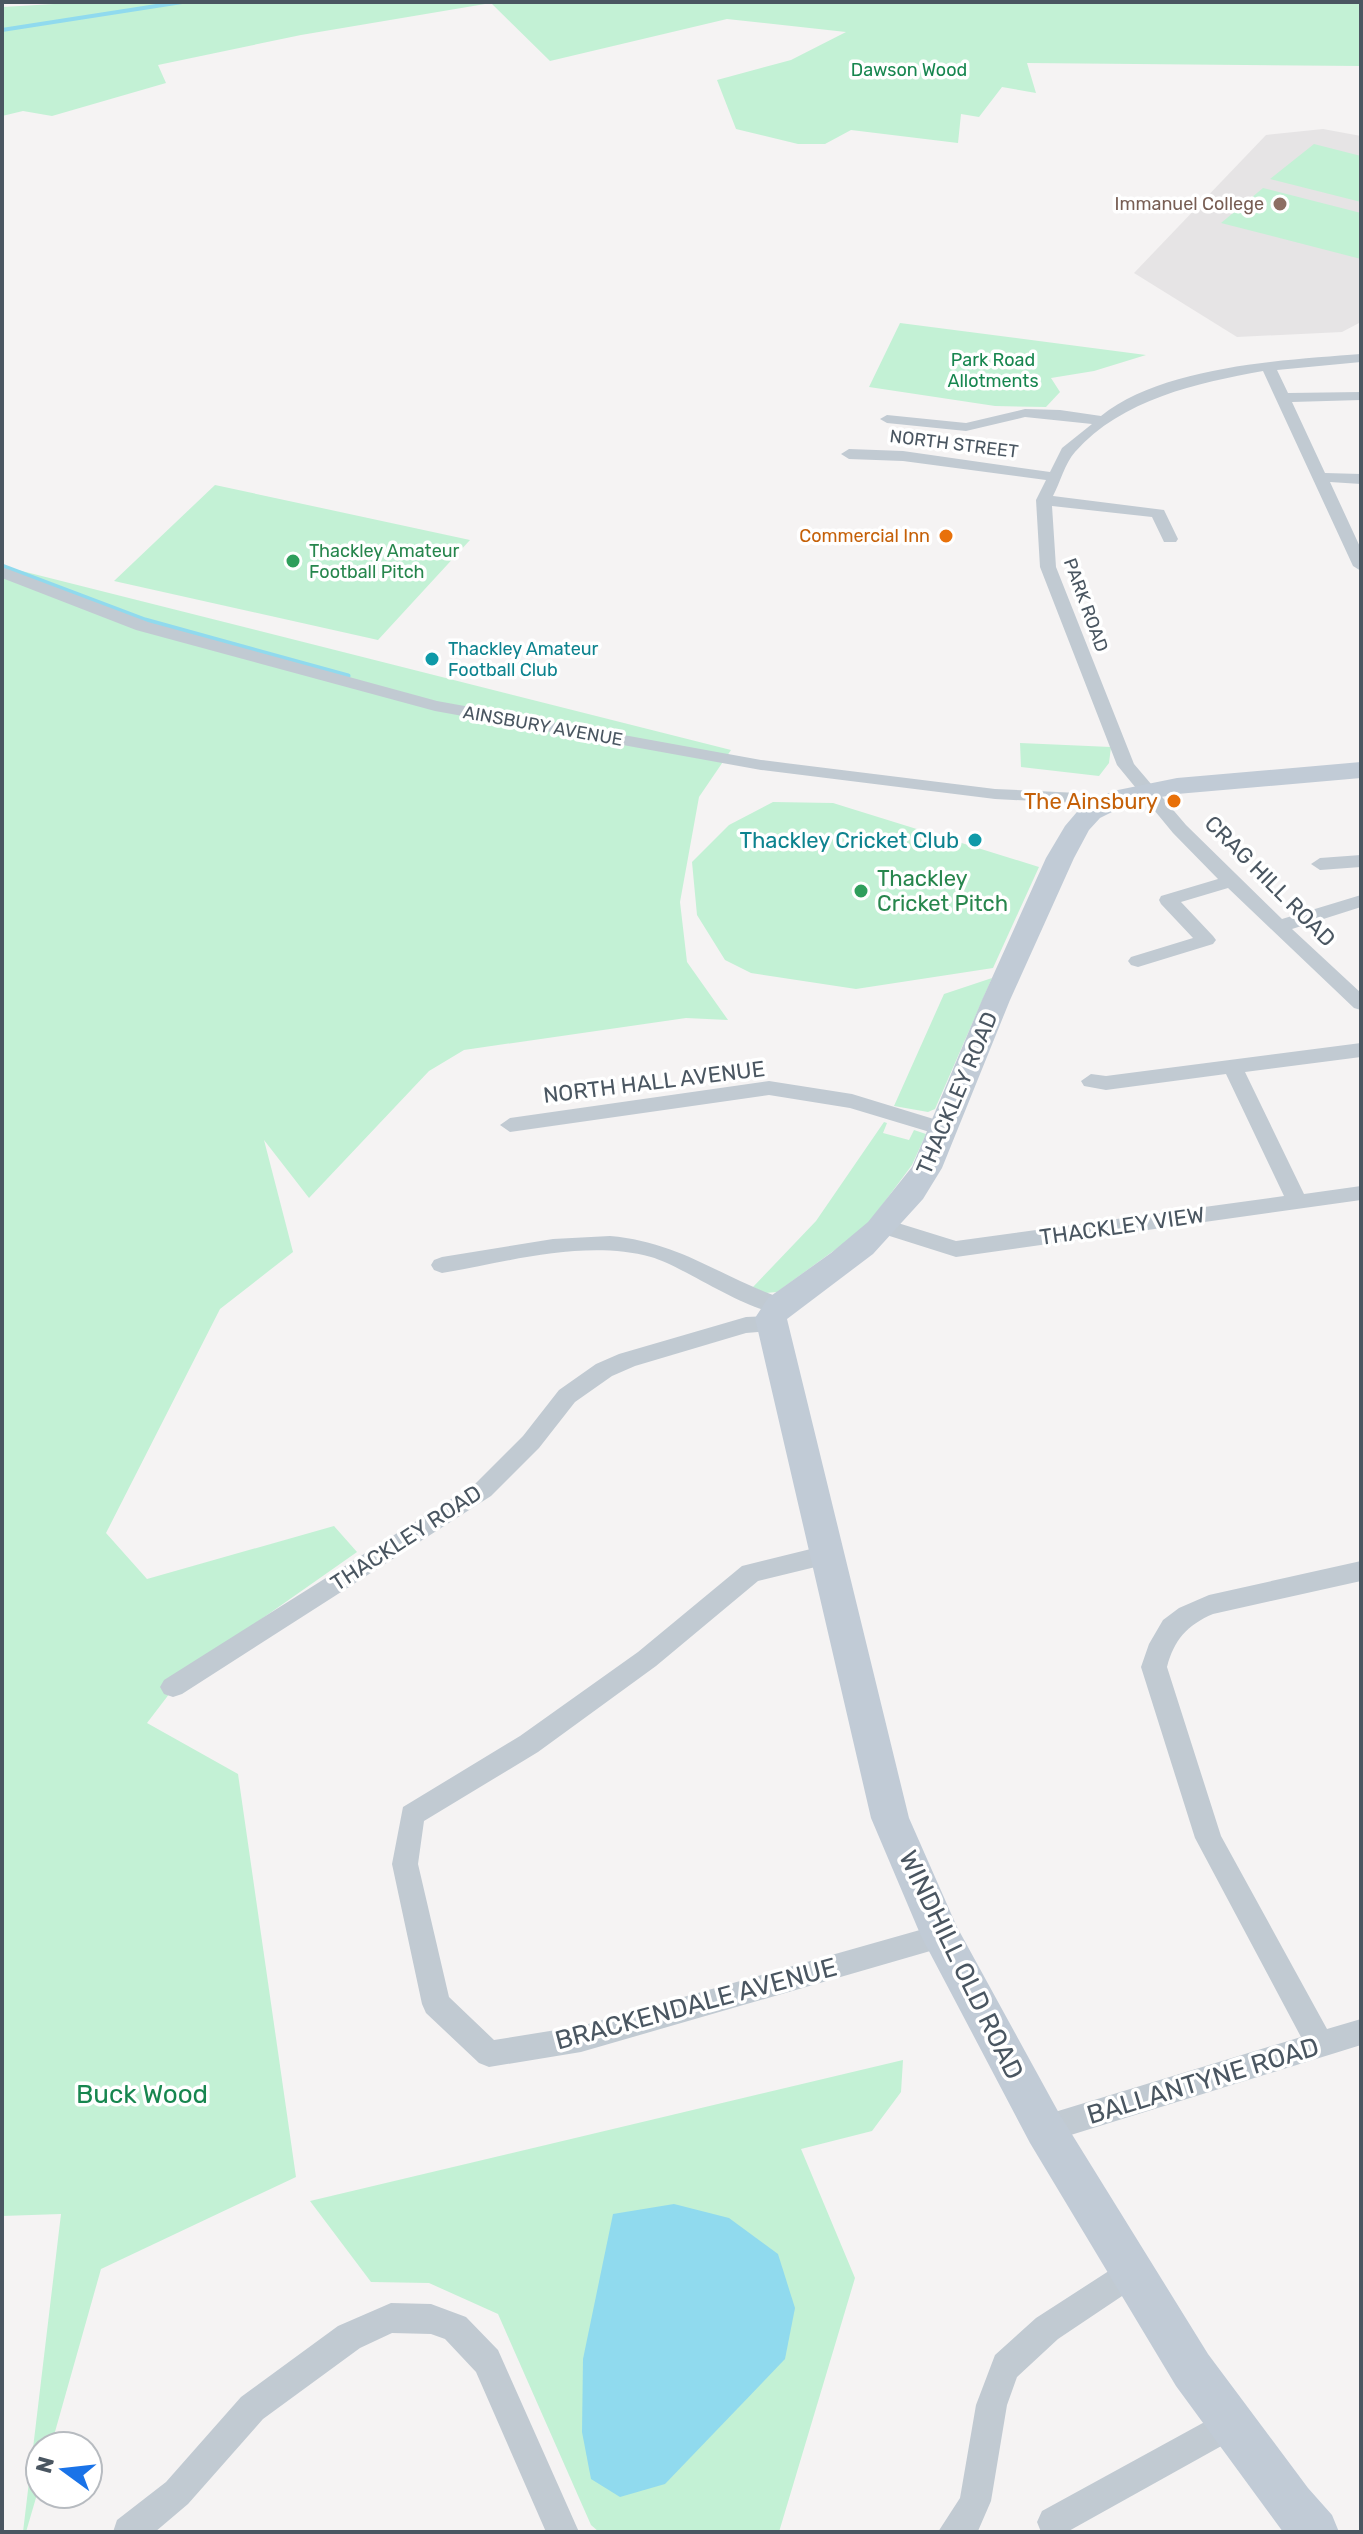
<svg xmlns="http://www.w3.org/2000/svg" width="1363" height="2534" font-family="Rubik,sans-serif">
  <style>
    .education { fill: #e6e4e5 }
    .green { fill: #c3f1d5 }
    .water { fill: #90daee }
    .lines { fill: none; stroke-linecap: round; stroke-linejoin: round }
    .stream-far1 { stroke: #90daee; stroke-width: 4 }
    .stream { stroke: #90daee; stroke-width: 5 }
    .street { fill: #c1cad2; fill-rule: evenodd }
    .secondary { fill: #c1cbd6; fill-rule: evenodd }
    .education-dot { fill: #8d6e63; stroke: #fff; stroke-width: 3 }
    .food-dot { fill: #e8710a; stroke: #fff; stroke-width: 3 }
    .leisure-dot { fill: #2e9e5b; stroke: #fff; stroke-width: 3 }
    .culture-dot { fill: #0f9aa8; stroke: #fff; stroke-width: 3 }
    .labels { text-anchor: middle; dominant-baseline: central; stroke-width: 7; stroke-linejoin: round; paint-order: stroke }
    .far-park-label { font-size: 18px; fill: #17864f; stroke: #fff }
    .far-education-label { font-size: 18px; fill: #785e54; stroke: #fff; text-anchor: end }
    .far-street-label { font-size: 18px; fill: #4a5661; stroke: #fff }
    .far-food-label { font-size: 18px; fill: #c56008; stroke: #fff; text-anchor: end }
    .far-leisure-label { font-size: 18px; fill: #27864d; stroke: #fff; text-anchor: start }
    .far-culture-label { font-size: 18px; fill: #0d838f; stroke: #fff; text-anchor: start }
    .food-label { font-size: 22px; fill: #c56008; stroke: #fff; text-anchor: end }
    .culture-label { font-size: 22px; fill: #0d838f; stroke: #fff; text-anchor: end }
    .leisure-label { font-size: 22px; fill: #27864d; stroke: #fff; text-anchor: start }
    .street-label { font-size: 22px; fill: #4a5661; stroke: #fff }
    .near-street-label { font-size: 26px; fill: #4a5661; stroke: #fff }
    .near-park-label { font-size: 26px; fill: #17864f; stroke: #fff }
  </style>
  <rect width="100%" height="100%" fill="#f5f3f3"/>
  <!-- education -->
  <path class="education" d="M 1323,129 L 1361,136 L 1361,322 L 1342,332 L 1237,337 L 1134,273 L 1266,135 Z"/>
  <!-- green -->
  <path class="green" d="M 89,2 L 1361,2 L 1361,66 L 1027,63 L 1036,93 L 1002,87 L 979,117 L 961,114 L 958,143 L 851,130 L 825,144 L 798,144 L 736,129 L 717,80 L 791,60 L 846,32 L 727,19 L 550,61 L 491,3 L 301,35 L 158,65 L 166,83 L 52,116 L 23,111 L 2,116 L 2,7 Z
    M 1314,144 L 1361,156 L 1361,202 L 1270,179 Z
    M 1263,188 L 1361,213 L 1361,259 L 1221,223 Z
    M 900,323 L 1146,355 L 1094,371 L 1051,378 L 1060,392 L 1046,407 L 995,406 L 869,387 Z
    M 215,485 L 470,540 L 378,640 L 114,581 Z
    M 2,566 L 731,750 L 699,797 L 680,902 L 687,962 L 728,1020 L 686,1018 L 464,1050 L 429,1071 L 309,1198 L 264,1140 L 293,1252 L 220,1309 L 106,1533 L 147,1579 L 334,1526 L 357,1552 L 186,1672 L 147,1723 L 238,1774 L 296,2177 L 101,2269 L 51,2446 L 40,2446 L 40,2484 L 26,2532 L 23,2532 L 61,2214 L 2,2216 Z
    M 1020,743 L 1111,747 L 1109,763 L 1099,776 L 1021,767 Z
    M 773,802 L 833,803 L 1039,867 L 993,968 L 856,989 L 751,973 L 725,960 L 697,915 L 692,862 L 729,825 Z
    M 992,978 L 935,1109 L 928,1112 L 894,1106 L 944,994 Z
    M 884,1122 L 887,1123 L 883,1133 L 909,1140 L 914,1130 L 926,1134 L 912,1165 L 865,1228 L 777,1292 L 765,1293 L 753,1287 L 816,1221 Z
    M 903,2060 L 901,2092 L 872,2131 L 801,2149 L 855,2278 L 779,2532 L 599,2532 L 591,2525 L 498,2314 L 429,2283 L 371,2282 L 310,2201 Z"/>
  <!-- water -->
  <path class="water" d="M 674,2204 L 729,2218 L 778,2254 L 795,2308 L 785,2359 L 665,2484 L 620,2497 L 591,2479 L 582,2432 L 583,2359 L 613,2214 Z"/>
  <g class="lines">
    <!-- stream-far1 -->
    <path class="stream-far1" d="M 2,30 L 182,2"/>
    <!-- stream -->
    <path class="stream" d="M 2,566 L 145,620 L 348,676"/>
    <!-- street -->
    <path class="street" d="M 1361,354 L 1361,362 L 1277,370 L 1288,393 L 1361,392 L 1361,400 L 1292,402 L 1325,473 L 1361,474 L 1361,484 L 1330,482 L 1361,549 L 1361,571 L 1353,566 L 1263,371 C 1197,383 1122,399 1075,452 C 1065,463 1060,483 1053,496 L 1164,510 L 1178,539 L 1176,542 L 1164,542 L 1152,517 L 1052,506 L 1056,567 L 1134,764 L 1186,825 L 1282,919 L 1361,895 L 1361,907 L 1292,929 L 1361,993 L 1361,1010 L 1354,1008 L 1228,888 L 1181,902 L 1213,936 L 1216,940 L 1213,944 L 1138,967 L 1131,965 L 1128,961 L 1131,957 L 1193,938 L 1161,904 L 1159,900 L 1161,896 L 1218,879 L 1173,833 L 1117,765 L 1040,567 L 1036,500 L 1046,480 L 903,461 L 849,459 L 841,454 L 849,449 L 903,451 L 1050,472 L 1062,448 L 1092,424 L 1025,417 L 966,431 L 887,423 L 880,419 L 887,415 L 966,423 L 1025,409 L 1060,410 L 1101,416 C 1163,366 1284,360 1361,354 Z
      M 2,567 L 148,622 L 437,701 L 761,760 L 995,789 L 1078,793 L 1106,802 L 1109,806 L 1100,811 L 1076,803 L 995,799 L 761,770 L 435,711 L 136,630 L 2,578 Z
      M 1361,855 L 1361,867 L 1320,870 L 1311,864 L 1320,858 Z
      M 1361,1043 L 1361,1057 L 1245,1072 L 1304,1194 L 1361,1186 L 1361,1200 L 956,1257 L 877,1232 L 874,1227 L 877,1222 L 885,1219 L 956,1241 L 1284,1196 L 1226,1074 L 1106,1090 L 1084,1086 L 1081,1081 L 1091,1074 L 1106,1076 Z
      M 769,1081 L 852,1094 L 950,1124 L 953,1129 L 950,1134 L 943,1136 L 850,1108 L 769,1095 L 510,1132 L 500,1125 L 510,1118 Z
      M 610,1236 C 681,1242 723,1279 787,1300 L 790,1306 L 787,1312 C 758,1320 684,1266 651,1257 C 584,1239 508,1262 442,1273 L 434,1270 L 431,1265 L 434,1260 L 442,1257 L 553,1239 Z
      M 772,1316 L 780,1318 L 783,1324 L 780,1330 L 746,1333 L 635,1366 L 612,1376 L 575,1402 L 539,1448 L 491,1496 L 182,1694 L 173,1697 L 164,1694 L 160,1687 L 164,1680 L 475,1484 L 523,1436 L 559,1390 L 596,1364 L 619,1354 L 746,1317 Z
      M 827,1545 L 836,1548 L 839,1555 L 836,1562 L 758,1581 L 656,1666 L 538,1752 L 424,1821 L 418,1864 L 449,1997 L 494,2040 L 581,2026 L 941,1924 L 951,1927 L 955,1936 L 951,1945 L 581,2052 L 489,2067 L 479,2063 L 426,2013 L 422,2004 L 392,1864 L 403,1807 L 520,1736 L 638,1652 L 742,1566 Z
      M 1361,1561 L 1361,1581 L 1213,1614 C 1187,1625 1174,1640 1167,1667 L 1221,1836 L 1327,2029 L 1361,2019 L 1361,2045 L 1045,2143 L 1035,2139 L 1030,2129 L 1035,2119 L 1045,2115 L 1301,2037 L 1195,1838 L 1141,1667 L 1149,1644 L 1163,1620 L 1179,1608 L 1209,1595 Z
      M 1132,2256 L 1143,2260 L 1147,2271 L 1143,2282 L 1058,2339 L 1017,2377 L 1007,2405 L 991,2501 L 978,2531 L 938,2532 L 960,2498 L 976,2405 L 995,2355 L 1036,2318 Z
      M 391,2303 L 431,2304 L 466,2317 L 498,2350 L 579,2532 L 546,2532 L 476,2372 L 445,2339 L 431,2334 L 392,2333 L 360,2348 L 263,2419 L 188,2504 L 155,2532 L 113,2532 L 117,2520 L 166,2482 L 241,2397 L 338,2326 Z
      M 1232,2407 L 1243,2412 L 1248,2423 L 1243,2434 L 1067,2532 L 1041,2532 L 1037,2522 L 1042,2511 Z"/>
    <!-- secondary -->
    <path class="secondary" d="M 1361,762 L 1361,778 L 1177,794 L 1130,803 L 1100,818 L 1089,830 L 1074,858 L 1010,1000 L 942,1168 L 923,1199 L 873,1254 L 787,1319 L 909,1818 L 957,1927 L 1060,2115 L 1208,2354 L 1308,2488 L 1332,2515 L 1339,2532 L 1283,2532 L 1176,2386 L 1030,2143 L 921,1936 L 871,1818 L 755,1318 L 768,1298 L 831,1253 L 868,1222 L 912,1167 L 982,1000 L 1046,858 L 1065,826 L 1082,806 L 1113,791 L 1177,778 Z"/>
  </g>
  <!-- markers -->
  <circle class="education-dot" cx="1280" cy="204" r="8"/>
  <g class="food-dot">
    <circle cx="946" cy="536" r="8"/>
    <circle cx="1174" cy="801" r="8"/>
  </g>
  <g class="leisure-dot">
    <circle cx="293" cy="561" r="8"/>
    <circle cx="861" cy="891" r="8"/>
  </g>
  <g class="culture-dot">
    <circle cx="432" cy="659" r="8"/>
    <circle cx="975" cy="840" r="8"/>
  </g>
  <g class="labels">
    <!-- far-park labels -->
    <g class="far-park-label">
      <text x="909" y="70">Dawson Wood</text>
      <text x="993" y="360">Park Road<tspan x="993" dy="21">Allotments</tspan></text>
    </g>
    <!-- far-education labels -->
    <g class="far-education-label">
      <text x="1264" y="204">Immanuel College</text>
    </g>
    <!-- far-street labels -->
    <g class="far-street-label">
      <text transform="translate(954 444) rotate(7)">NORTH STREET</text>
      <text transform="translate(1086 605) rotate(70)">PARK ROAD</text>
      <text transform="translate(543 726) rotate(10)">AINSBURY AVENUE</text>
    </g>
    <!-- far-food labels -->
    <g class="far-food-label">
      <text x="930" y="536">Commercial Inn</text>
    </g>
    <!-- far-leisure labels -->
    <g class="far-leisure-label">
      <text x="309" y="551">Thackley Amateur<tspan x="309" dy="21">Football Pitch</tspan></text>
    </g>
    <!-- far-culture labels -->
    <g class="far-culture-label">
      <text x="448" y="649">Thackley Amateur<tspan x="448" dy="21">Football Club</tspan></text>
    </g>
    <!-- food labels -->
    <g class="food-label">
      <text x="1158" y="801">The Ainsbury</text>
    </g>
    <!-- culture labels -->
    <g class="culture-label">
      <text x="959" y="840">Thackley Cricket Club</text>
    </g>
    <!-- leisure labels -->
    <g class="leisure-label">
      <text x="877" y="878">Thackley<tspan x="877" dy="25">Cricket Pitch</tspan></text>
    </g>
    <!-- street labels -->
    <g class="street-label">
      <text transform="translate(1270 881) rotate(45)">CRAG HILL ROAD</text>
      <text transform="translate(654 1082) rotate(-7)">NORTH HALL AVENUE</text>
      <text transform="translate(957 1093) rotate(-67)">THACKLEY ROAD</text>
      <text transform="translate(1122 1226) rotate(-8)">THACKLEY VIEW</text>
      <text transform="translate(406 1538) rotate(-33)">THACKLEY ROAD</text>
    </g>
    <!-- near-street labels -->
    <g class="near-street-label">
      <text transform="translate(961 1965) rotate(64)">WINDHILL OLD ROAD</text>
      <text transform="translate(696 2004) rotate(-15)">BRACKENDALE AVENUE</text>
      <text transform="translate(1203 2081) rotate(-17)">BALLANTYNE ROAD</text>
    </g>
    <!-- near-park labels -->
    <g class="near-park-label">
      <text x="142" y="2094">Buck Wood</text>
    </g>
  </g>
  <!-- border -->
  <rect width="1363" height="2534" fill="none" stroke="#4a5661" stroke-width="8"/>
  <!-- north arrow -->
  <g transform="translate(64 2470) rotate(285)"><circle r="38" fill="#ffffff" stroke="#b7bbc0" stroke-width="2"/>
  <path d="M0-6L14 30L0 20L-14 30Z" fill="#1a73e8"/>
  <text y="-12" font-size="22" font-weight="bold" text-anchor="middle" fill="#4a5661">N</text>
  </g>
</svg>
